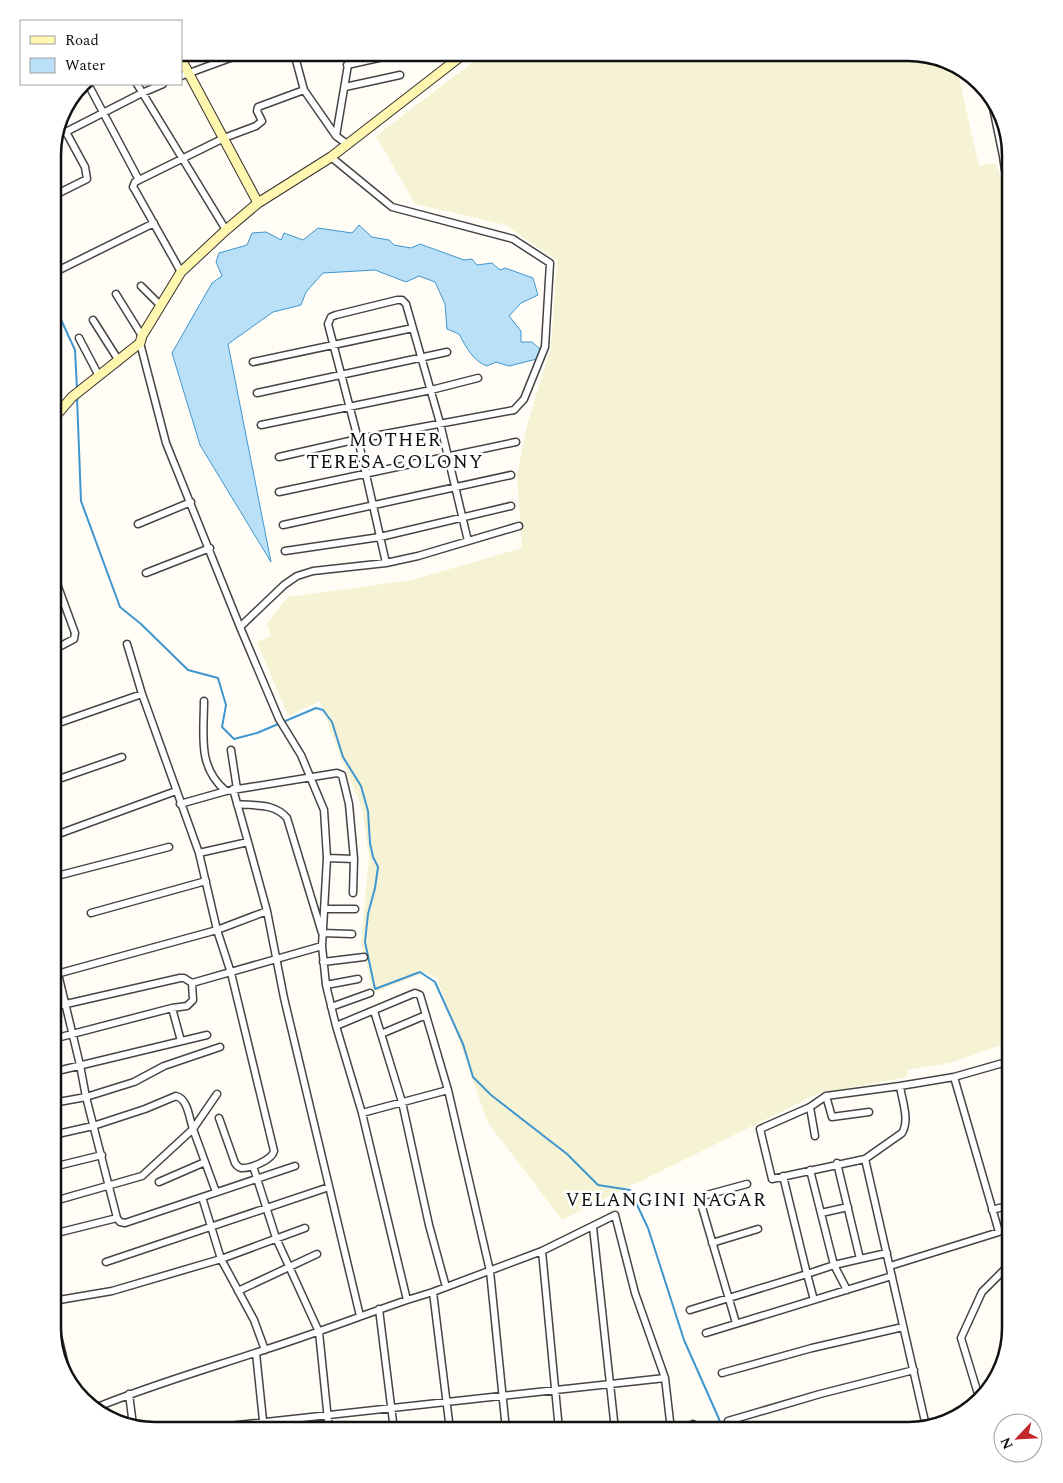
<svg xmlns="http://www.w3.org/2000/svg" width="1063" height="1483" font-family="Spectral,serif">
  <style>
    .farmland { fill: #f6f3d4 }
    .water { fill: #b9e0f7; stroke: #3f96cf }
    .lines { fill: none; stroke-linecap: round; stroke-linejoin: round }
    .stream { stroke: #3f96cf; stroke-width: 2 }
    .street-casing { stroke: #444; stroke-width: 9 }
    .secondary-casing { stroke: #333; stroke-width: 11 }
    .street { stroke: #fff; stroke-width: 6 }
    .secondary { stroke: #fff6b0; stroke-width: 9 }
    .labels { text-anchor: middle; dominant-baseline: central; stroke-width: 5; stroke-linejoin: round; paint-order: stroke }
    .neighbourhood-label { font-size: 19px; letter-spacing: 1px; fill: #111; stroke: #fff }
    .rim { fill: none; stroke: #111; stroke-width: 2.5 }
  </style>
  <rect width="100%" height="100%" fill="#fffdf5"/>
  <!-- farmland -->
  <path class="farmland" d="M 485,53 L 914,53 L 956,65 L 979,166 L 996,163 L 1010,207 L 1010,1042 L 950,1063 L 907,1070 L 907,1077 L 817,1094 L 562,1220 L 488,1123 L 437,978 L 424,973 L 373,993 L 361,941 L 369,857 L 362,808 L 340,756 L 320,701 L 288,716 L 257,642 L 271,636 L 267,623 L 288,597 L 412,580 L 522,548 L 517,475 L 526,429 L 551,347 L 557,261 L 506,225 L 415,204 L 376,136 Z"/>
  <!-- water -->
  <path class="water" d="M 359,225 L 372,237 L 389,240 L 394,245 L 411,248 L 420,244 L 464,260 L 472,259 L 477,265 L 492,263 L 500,270 L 505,268 L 533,278 L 538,295 L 521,303 L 509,316 L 521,331 L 521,342 L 532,342 L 540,349 L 537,359 L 509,366 L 496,362 L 487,366 C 473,361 466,347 459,334 L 447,329 L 445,304 L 435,282 L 419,276 L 406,282 L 375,270 L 323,273 L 306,292 L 301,305 L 273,312 L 228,344 L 271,562 L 200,445 L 172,353 L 212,283 L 222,276 L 216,262 L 219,253 L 247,245 L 252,233 L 266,232 L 281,240 L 284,233 L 303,240 L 318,228 L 352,233 Z"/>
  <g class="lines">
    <!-- stream -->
    <path class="stream" d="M 53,306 L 57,311 L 75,350 L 77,389
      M 77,397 L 81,501 L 120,607 L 141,624 L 188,670 L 218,678 L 226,705 L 222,727 L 234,739 L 257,733 L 316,708 L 323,710 L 332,722 L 343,757 L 361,786 L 368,811 L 370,843 L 373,857 L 378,867 L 375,888 L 368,914 L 365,942 L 375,989 L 420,972 L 435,982 L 463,1044 L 473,1077 L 491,1095 L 567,1154 L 598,1185 L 630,1190 L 648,1228 L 684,1340 L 719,1419 L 722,1430"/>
    <defs>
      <path id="street" d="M 294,53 L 304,90
        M 347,65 L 383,57
        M 181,76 L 244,53
        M 88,84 L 139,180
        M 137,84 L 226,230
        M 345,87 L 400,75
        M 991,98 L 1003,156
        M 336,136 L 350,53
        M 56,137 L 142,93 L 163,84
        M 1005,170 L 1003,156 L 1010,155
        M 53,196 L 87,179 L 85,167 L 66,132
        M 181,272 L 135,190 L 133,187 L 135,182 L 224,138 L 256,126 L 262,121 L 257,111 L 258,107 L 304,90 L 336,136 L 347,144
        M 53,273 L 154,223
        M 141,286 L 160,305
        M 116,294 L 142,336
        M 93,320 L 119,361
        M 79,338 L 99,376
        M 140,343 L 166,443 L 240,627 L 279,719 L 301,755 L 324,810 L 327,858 L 322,946 L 192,983
        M 253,362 L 413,328
        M 257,393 L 447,352
        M 261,425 L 431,390 L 478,378
        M 279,457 L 358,439 L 514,410 L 524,399 L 545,347 L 550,263 L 513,239 L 392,207 L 331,157
        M 279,492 L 516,442
        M 138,524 L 191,502
        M 283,525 L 511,475
        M 285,551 L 380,537 L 511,506
        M 386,563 L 358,439 L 328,324 L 331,317 L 336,315 L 397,300 L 402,300 L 406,304 L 440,423 L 468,541
        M 146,573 L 210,548
        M 240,627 L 284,585 L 297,576 L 313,571 L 386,563 L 418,556 L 519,526
        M 127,644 L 142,694 L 199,853 L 217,930 L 231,973 L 274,1151 C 272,1160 250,1169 241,1168 C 238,1167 237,1166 235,1163 L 219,1118
        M 53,650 L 74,639 L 75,633 L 53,573
        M 204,701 C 204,735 197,767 226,791 L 337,773 L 342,775 L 349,804 L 354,859
        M 53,725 L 142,694
        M 231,750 L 237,789
        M 53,781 L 122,757
        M 180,804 L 226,791
        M 237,804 C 256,806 274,803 287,818 L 322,933 L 352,934
        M 53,836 L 176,791
        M 248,842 L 267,911 L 284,998 L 360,1316
        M 199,853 L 248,842 L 233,789
        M 327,858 L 354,859 L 353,893
        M 53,877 L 169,847
        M 324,909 L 355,909
        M 91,913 L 206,881
        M 322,946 L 326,985 L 336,1026
        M 53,953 L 80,1065 L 86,1097 L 117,1218 L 120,1222 L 125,1223 L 295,1166
        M 323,962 L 364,957
        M 53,975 L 217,930 L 267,911
        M 326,985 L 358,979
        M 331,1007 L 370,993
        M 172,1008 L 181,1041
        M 374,1011 L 402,1102 L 429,1225 L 446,1287
        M 381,1034 L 426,1015
        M 53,1039 L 172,1008 L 187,1006 L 193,1000 L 192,983 L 184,978 L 180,978 L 53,1007
        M 1006,1062 L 1010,1079
        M 53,1072 L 207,1035
        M 826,1096 L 900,1086
        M 53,1103 L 86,1097 L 134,1082 L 164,1066 L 220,1047
        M 810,1107 L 815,1136
        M 362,1113 L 448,1090
        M 53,1135 L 93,1126 L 145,1109 L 176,1096 C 188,1099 189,1118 193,1129 L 142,1176 L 58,1200
        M 865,1159 L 772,1179 L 760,1129 L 810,1107 L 826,1096 L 832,1117 L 869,1112
        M 837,1163 L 860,1259 L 887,1253
        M 253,1166 L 276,1238 L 319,1332 L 329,1430
        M 53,1167 L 102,1155
        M 810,1170 L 834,1265 L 847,1290
        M 159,1182 L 205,1162
        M 216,1192 L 193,1129 L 217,1094
        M 202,1197 L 221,1259 L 254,1320 L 265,1350
        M 992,1210 L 1010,1205
        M 821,1213 L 848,1207
        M 593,1227 L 615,1430
        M 53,1234 L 117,1218
        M 712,1243 L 758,1229
        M 542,1251 L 559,1430
        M 106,1262 L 329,1187
        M 890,1266 L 999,1232 L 954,1077
        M 238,1291 L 317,1254
        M 433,1292 L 542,1251 L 615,1215 L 635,1293 L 665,1378 L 671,1430
        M 814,1300 L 807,1274 L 834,1265 L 860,1259
        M 53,1301 L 112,1291 L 221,1259 L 305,1228
        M 379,1309 L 394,1430
        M 690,1310 L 807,1274 L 783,1176
        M 53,1315 L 69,1382
        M 736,1323 L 699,1197 L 747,1184
        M 706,1333 L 892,1276
        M 256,1353 L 264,1430
        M 722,1373 L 812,1348 L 903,1327
        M 129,1394 L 133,1425
        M 979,1397 L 961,1338 L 982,1292 L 1007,1267 L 1010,1266
        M 95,1408 C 151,1385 210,1368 267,1349 C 314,1334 360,1316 407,1300
        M 728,1421 L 820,1394 L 914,1370
        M 693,1424 L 695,1430
        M 926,1426 L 865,1159 L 902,1133 C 910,1120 902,1101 900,1086 L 954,1077 L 1010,1061
        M 192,1430 L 665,1378
        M 450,1430 L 433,1292 L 407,1300 L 362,1113 L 336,1026 L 415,993 L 420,995 L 448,1090 L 490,1271 L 506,1430"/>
      <path id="secondary" d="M 181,59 L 258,203
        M 53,419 L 72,397 L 140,343 L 142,336 L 181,272 L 226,230 L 258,203 L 331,157 L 465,53"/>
    </defs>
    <!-- street casing -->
    <use href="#street" class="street-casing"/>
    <!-- secondary casing -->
    <use href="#secondary" class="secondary-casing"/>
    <!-- street -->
    <use href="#street" class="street"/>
    <!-- secondary -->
    <use href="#secondary" class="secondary"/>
  </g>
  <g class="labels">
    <!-- neighbourhood labels -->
    <g class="neighbourhood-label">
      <text x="395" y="440">MOTHER<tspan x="395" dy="22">TERESA COLONY</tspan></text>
      <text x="666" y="1200">VELANGINI NAGAR</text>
    </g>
  </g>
  <!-- crop -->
  <path d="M0 0H1063V1483H0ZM155 61H908A94 94 0 0 1 1002 155V1328A94 94 0 0 1 908 1422H155A94 94 0 0 1 61 1328V155A94 94 0 0 1 155 61Z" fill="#fff" fill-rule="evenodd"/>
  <path class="rim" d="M155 61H908A94 94 0 0 1 1002 155V1328A94 94 0 0 1 908 1422H155A94 94 0 0 1 61 1328V155A94 94 0 0 1 155 61Z"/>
  <!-- legend -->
  <rect x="20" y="20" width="162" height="65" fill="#ffffff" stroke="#a0a0a0"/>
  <rect x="30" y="36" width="25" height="8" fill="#fff6b0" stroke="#a0a0a0"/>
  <text x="65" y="45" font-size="15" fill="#111111">Road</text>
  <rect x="30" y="58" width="25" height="15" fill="#b9e0f7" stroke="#a0a0a0"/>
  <text x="65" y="70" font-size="15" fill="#111111">Water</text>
  <!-- north arrow -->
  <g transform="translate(1018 1438) rotate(245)"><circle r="24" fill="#ffffff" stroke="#a0a0a0"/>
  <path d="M0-4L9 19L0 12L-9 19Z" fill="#c4262e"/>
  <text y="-8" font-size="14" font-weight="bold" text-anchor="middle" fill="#111111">N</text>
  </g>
</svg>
